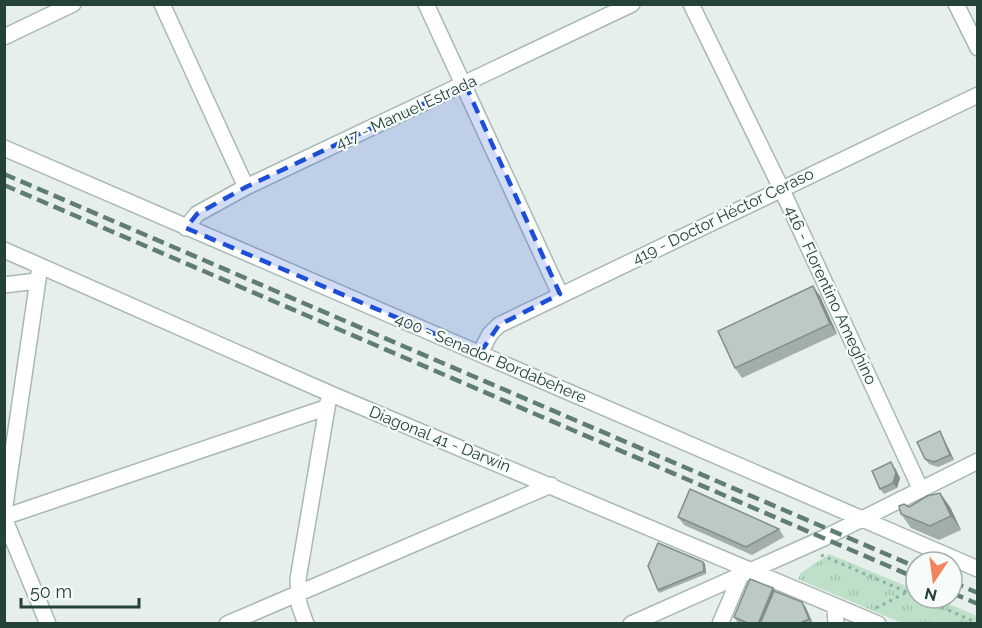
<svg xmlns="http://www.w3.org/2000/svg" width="982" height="628" font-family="Raleway,sans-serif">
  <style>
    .grass { fill: url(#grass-tufts) }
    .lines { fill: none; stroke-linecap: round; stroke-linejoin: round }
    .street-casing { stroke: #a8b8b2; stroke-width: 18 }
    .path { stroke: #86b3a5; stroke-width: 3; stroke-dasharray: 3 4.5; stroke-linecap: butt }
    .street { stroke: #fff; stroke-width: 15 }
    .rail { stroke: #5f7d75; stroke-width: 4.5; stroke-dasharray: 12 6; stroke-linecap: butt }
    .wall { fill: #a1aea9 }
    .shaded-wall { fill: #838d89 }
    .building { fill: #bbcac4; stroke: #838d89; stroke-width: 1.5 }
    .marked { fill: #1d4ed8; fill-opacity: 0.2; stroke: #1d4ed8; stroke-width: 4.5; stroke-dasharray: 12 8; stroke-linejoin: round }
    .labels { text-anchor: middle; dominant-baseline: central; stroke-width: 4.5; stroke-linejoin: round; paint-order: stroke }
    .street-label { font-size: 16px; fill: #24423a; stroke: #f7fbf9 }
  </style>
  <defs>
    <pattern id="grass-tufts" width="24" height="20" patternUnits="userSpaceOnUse" patternTransform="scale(1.5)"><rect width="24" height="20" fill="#bfe0c8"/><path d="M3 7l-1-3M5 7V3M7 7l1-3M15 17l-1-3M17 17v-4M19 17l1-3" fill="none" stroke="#a4c1ad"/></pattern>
  </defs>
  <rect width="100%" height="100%" fill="#e6efeb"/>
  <!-- grass -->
  <path class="grass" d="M 829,554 L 916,590 L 916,598 L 935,598 L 977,616 L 977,623 L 902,623 L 798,579 L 801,573 Z"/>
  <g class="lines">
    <defs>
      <path id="street" d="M 162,4 L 246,187
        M 426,4 L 560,294
        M 691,4 L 781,188 L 921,490
        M 956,4 L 978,48
        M 4,37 L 73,4
        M 4,148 L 978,569
        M 186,228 L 197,214 L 246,187 L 632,4
        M 4,250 L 331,394 L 878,624
        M 4,285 L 37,281
        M 480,353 L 490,334 L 499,325 L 978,95
        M 4,512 L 40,266
        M 4,517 L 325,408
        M 4,518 L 48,624
        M 835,607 L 836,624
        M 227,624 L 551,485
        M 306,624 L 299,604 L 298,579 L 328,402
        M 631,624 L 824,538 L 978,461
        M 720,624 L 740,577"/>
    </defs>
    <!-- street casing -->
    <use href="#street" class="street-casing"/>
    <!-- path -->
    <path class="path" d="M 821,555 L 916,596
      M 921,598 L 978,623
      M 876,608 L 907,592"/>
    <!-- street -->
    <use href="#street" class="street"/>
    <!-- rail -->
    <path class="rail" d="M 4,174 L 916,567
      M 4,185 L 916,578
      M 952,582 L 978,593
      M 952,593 L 978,604"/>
  </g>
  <!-- wall -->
  <path class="wall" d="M 820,296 L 837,334 L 742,378 L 735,368 Z
    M 940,431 L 943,437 L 954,460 L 938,467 L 929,464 L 925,459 Z
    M 895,467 L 900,478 L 897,488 L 884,494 L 880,489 Z
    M 940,493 L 950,507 L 961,530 L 939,540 L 911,528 L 901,514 L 909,507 Z
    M 678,517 L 779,529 L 784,537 L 752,555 L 684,525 Z
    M 703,562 L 705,564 L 706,574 L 659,593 L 658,590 Z
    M 773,588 L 774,591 L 802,602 L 806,608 L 813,624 L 739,624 L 734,617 Z"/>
  <!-- shaded-wall -->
  <path class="shaded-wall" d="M 813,286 L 820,296 L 837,334 L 830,324 Z
    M 940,431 L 943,437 L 954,460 L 950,455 Z
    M 891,462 L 900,478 L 897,488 L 893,483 Z
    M 940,493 L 950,507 L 961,530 L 951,516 Z
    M 703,562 L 705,564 L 706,574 L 704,571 Z
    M 773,588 L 778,596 L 766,624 L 758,624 Z
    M 802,602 L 806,608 L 813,624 L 809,619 Z"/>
  <!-- building -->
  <path class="building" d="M 813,286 L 830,324 L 735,368 L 718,331 Z
    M 940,431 L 950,455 L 934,462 L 925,459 L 917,442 Z
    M 891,462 L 896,473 L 893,483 L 880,489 L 872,471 Z
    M 690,489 L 779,529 L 746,547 L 678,517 Z
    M 940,493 L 951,516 L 930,526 L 901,514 L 899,506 L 904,504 L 909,507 L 927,496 Z
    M 658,543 L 703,562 L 704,571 L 658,590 L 648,566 Z
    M 750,579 L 773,588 L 758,624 L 750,624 L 734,617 Z
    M 774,591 L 802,602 L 809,619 L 798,624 L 760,624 Z"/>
  <!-- marked area -->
  <path class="marked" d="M 465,84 L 560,294 L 499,325 L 480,353 L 186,228 L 197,214 L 246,187 Z"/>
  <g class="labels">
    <!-- street labels -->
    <g class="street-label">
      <text transform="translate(406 112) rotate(-25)">417 - Manuel Estrada</text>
      <text transform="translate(723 216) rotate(-26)">419 - Doctor Héctor Ceraso</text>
      <text transform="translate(831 295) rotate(65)">416 - Florentino Ameghino</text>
      <text transform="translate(491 358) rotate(23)">400 - Senador Bordabehere</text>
      <text transform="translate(440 439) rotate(22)">Diagonal 41 - Darwin</text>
    </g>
  </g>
  <!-- border -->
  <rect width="982" height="628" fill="none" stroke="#24423a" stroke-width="12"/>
  <!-- north arrow -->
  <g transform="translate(934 580) rotate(193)"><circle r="28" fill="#f7fbf9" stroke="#a3b1ad" stroke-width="1.5"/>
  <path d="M0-4.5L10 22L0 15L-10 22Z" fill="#f4845f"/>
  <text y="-9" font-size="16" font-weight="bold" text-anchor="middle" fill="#24423a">N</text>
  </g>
  <!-- scale -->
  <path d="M21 598v9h118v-9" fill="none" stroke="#24423a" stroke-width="3"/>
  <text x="30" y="598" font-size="18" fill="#24423a" stroke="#f7fbf9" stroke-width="4.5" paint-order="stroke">50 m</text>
</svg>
